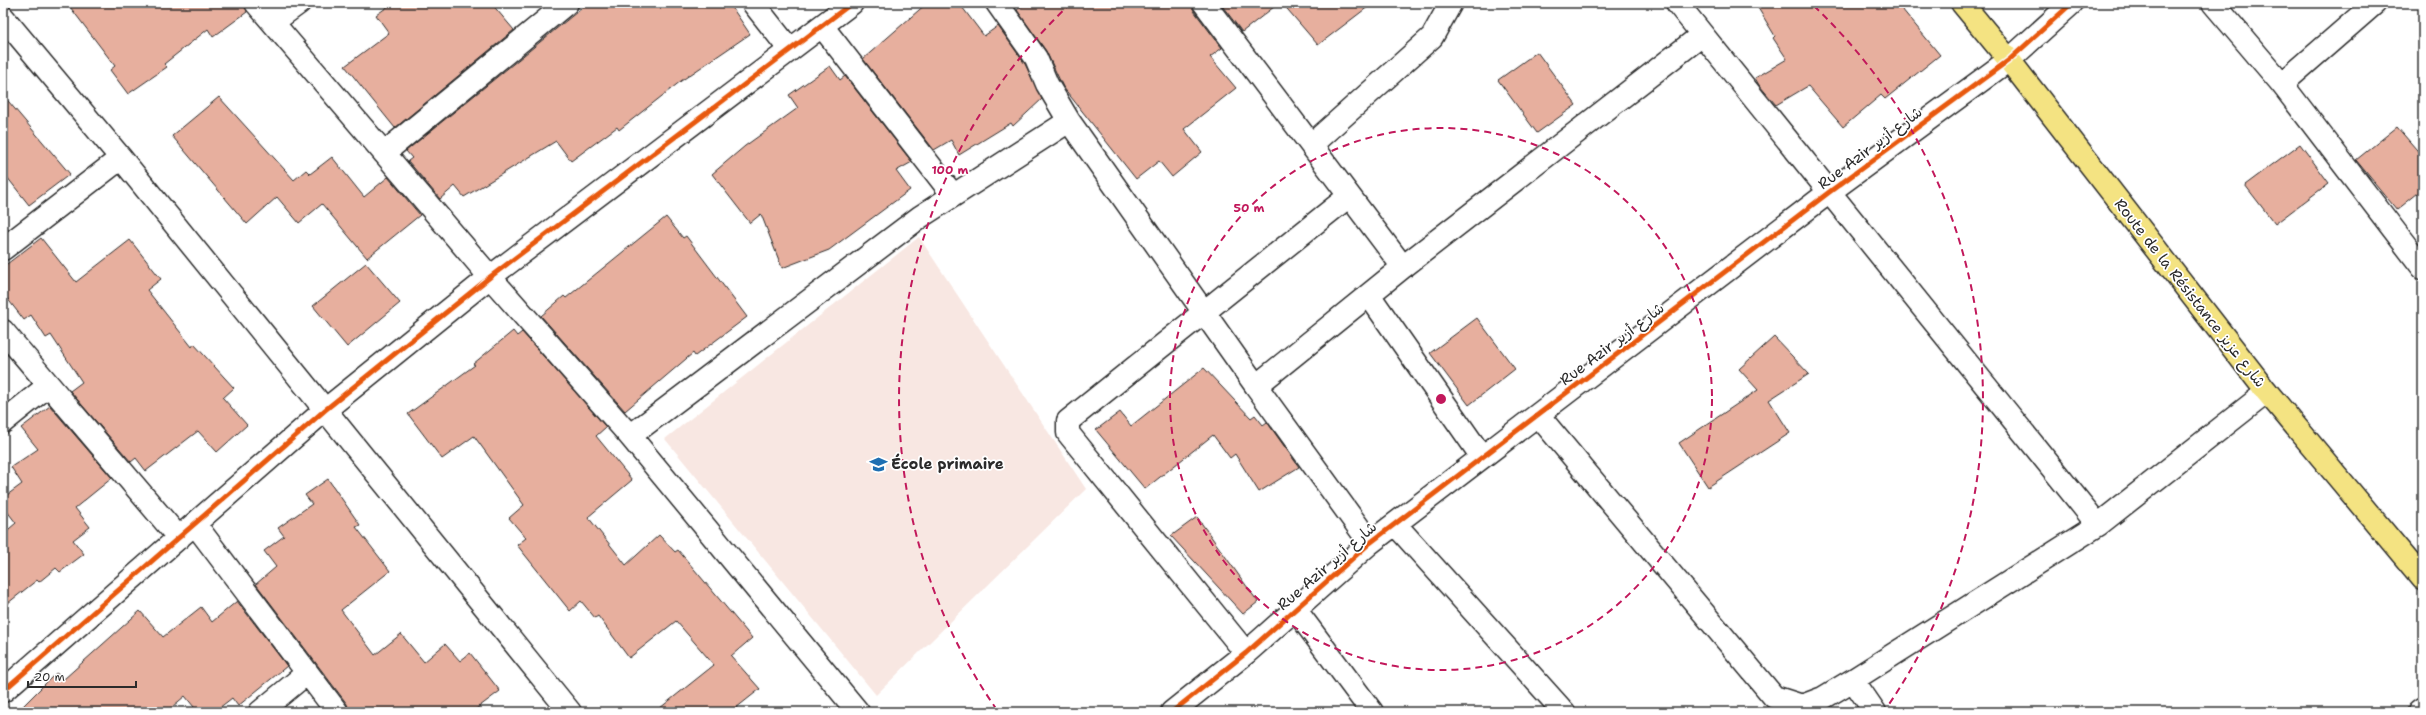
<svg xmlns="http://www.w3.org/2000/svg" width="2426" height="715" font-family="'Shantell Sans','Playpen Sans Arabic',sans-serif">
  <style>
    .built { fill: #f8e7e2 }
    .building { fill: #e7af9e; stroke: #2b2b2b }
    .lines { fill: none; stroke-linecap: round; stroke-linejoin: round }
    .minor-casing { stroke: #2b2b2b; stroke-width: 25 }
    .primary-casing { stroke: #2b2b2b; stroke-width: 25 }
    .minor { stroke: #fff; stroke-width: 22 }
    .primary { stroke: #f4e382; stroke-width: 22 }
    .cycleway-casing { stroke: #fff; stroke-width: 8 }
    .cycleway { stroke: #e8590c; stroke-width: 5 }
    .ring { fill: none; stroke: #c2185b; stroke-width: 2; stroke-dasharray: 7 5 }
    .labels { text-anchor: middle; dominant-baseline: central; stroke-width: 3.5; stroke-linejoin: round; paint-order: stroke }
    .street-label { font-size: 15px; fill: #2b2b2b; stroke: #fff }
    .poi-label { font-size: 15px; font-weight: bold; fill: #2b2b2b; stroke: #fff; text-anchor: start }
    .centre { fill: #c2185b; stroke: #fff; stroke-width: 2 }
    .ring-label { font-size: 12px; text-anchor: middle; font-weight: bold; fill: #c2185b; stroke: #fff; stroke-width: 3.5; stroke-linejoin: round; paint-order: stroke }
  </style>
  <rect width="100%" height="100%" fill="#fff"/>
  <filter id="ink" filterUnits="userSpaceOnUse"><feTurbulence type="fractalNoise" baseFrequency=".025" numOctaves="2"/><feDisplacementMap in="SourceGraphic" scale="8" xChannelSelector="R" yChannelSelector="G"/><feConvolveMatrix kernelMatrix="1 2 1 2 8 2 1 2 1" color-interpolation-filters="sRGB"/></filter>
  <g filter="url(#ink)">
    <!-- built -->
    <path class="built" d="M 919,237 L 1086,489 L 876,695 L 665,439 Z"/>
    <!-- building -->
    <path class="building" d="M 67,3 L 244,3 L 247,12 L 213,37 L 208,29 L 164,64 L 167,67 L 128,94 L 110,70 L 115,66 Z
      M 393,3 L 491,3 L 514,30 L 395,128 L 345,66 L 389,33 L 376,15 Z
      M 588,3 L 729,3 L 750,34 L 681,81 L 619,130 L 617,127 L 571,161 L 556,141 L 464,197 L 455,186 L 440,199 L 408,161 L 412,158 L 406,151 Z
      M 927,3 L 959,3 L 984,36 L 998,26 L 1025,64 L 1042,99 L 1013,126 L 1011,123 L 959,155 L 951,140 L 934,150 L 863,59 Z
      M 1026,3 L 1192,3 L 1194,11 L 1222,48 L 1210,57 L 1236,88 L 1184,129 L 1202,152 L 1172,177 L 1159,161 L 1136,179 L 1063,87 L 1046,51 L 1017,10 Z
      M 1220,3 L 1279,3 L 1242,32 Z
      M 1282,3 L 1373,3 L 1318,45 Z
      M 1755,3 L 1897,3 L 1940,55 L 1885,99 L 1881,95 L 1843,127 L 1808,86 L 1776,105 L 1759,85 L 1755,78 L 1787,59 L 1773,38 L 1775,36 Z
      M 1537,52 L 1576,105 L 1537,133 L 1498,80 Z
      M 830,66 L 840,80 L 845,76 L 912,162 L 896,171 L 910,190 L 829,250 L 782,268 L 761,214 L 750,223 L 712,174 L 745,146 L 798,108 L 789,95 Z
      M 3,95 L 70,174 L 29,205 L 3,172 Z
      M 219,97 L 294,180 L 306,170 L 310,174 L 332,157 L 364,197 L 388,177 L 420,215 L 367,258 L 322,204 L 299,223 L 277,197 L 247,224 L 172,136 Z
      M 2397,127 L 2423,157 L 2423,189 L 2397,210 L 2356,160 Z
      M 2300,144 L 2329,183 L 2275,224 L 2245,185 Z
      M 666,217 L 683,238 L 686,236 L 747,317 L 695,356 L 693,353 L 625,411 L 541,316 L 564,296 L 566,298 Z
      M 41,238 L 76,282 L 130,240 L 161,279 L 147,290 L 192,347 L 194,344 L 234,388 L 223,398 L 247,425 L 217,452 L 198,431 L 146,471 L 136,458 L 131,462 L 70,391 L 82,382 L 51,335 L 46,338 L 31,315 L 24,320 L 3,293 L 3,267 Z
      M 366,263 L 400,303 L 347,347 L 313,306 Z
      M 1477,318 L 1515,369 L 1469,405 L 1430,353 Z
      M 513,331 L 517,336 L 522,332 L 606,427 L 596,436 L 632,480 L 588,517 L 626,565 L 659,535 L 675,552 L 678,550 L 752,638 L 731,656 L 760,689 L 731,712 L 655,712 L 714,665 L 676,621 L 629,658 L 598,616 L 595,618 L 581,601 L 570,611 L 517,545 L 526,538 L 509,518 L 524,505 L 474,436 L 442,459 L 408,414 L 475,365 L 473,364 Z
      M 1774,337 L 1809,374 L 1769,400 L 1790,433 L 1708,487 L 1679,443 L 1758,390 L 1739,369 Z
      M 1204,368 L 1251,418 L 1255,415 L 1263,425 L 1267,422 L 1299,467 L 1259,492 L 1235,454 L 1230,458 L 1213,435 L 1145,489 L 1096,430 L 1120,412 L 1131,426 Z
      M 50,406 L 112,478 L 75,508 L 90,527 L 73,540 L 84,554 L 60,572 L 56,568 L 39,582 L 37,580 L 3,607 L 3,534 L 16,523 L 3,506 L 3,498 L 22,484 L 11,467 L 38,449 L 21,428 Z
      M 328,479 L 360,525 L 356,527 L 390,571 L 341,610 L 375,655 L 401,634 L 424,662 L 445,644 L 460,661 L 470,653 L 500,691 L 472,712 L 349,712 L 347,704 L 256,584 L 276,567 L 264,551 L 284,536 L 278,528 L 312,504 L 305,495 Z
      M 1197,517 L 1258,602 L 1243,614 L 1171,536 Z
      M 237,601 L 287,666 L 238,706 L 232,698 L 214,712 L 198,712 L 185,696 L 166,712 L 17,712 L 56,673 L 64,679 L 140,611 L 163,637 L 201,607 L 212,622 Z"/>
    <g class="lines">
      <defs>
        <path id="minor" d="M 256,3 L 490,277 L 630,436 L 858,712
          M 753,3 L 790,50
          M 1204,3 L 1403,267 L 1256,386 L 1370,543
          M 1677,3 L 2098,525
          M 2213,3 L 2282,84 L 2423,268
          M 3,17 L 121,158 L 570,712
          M 273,22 L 299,3
          M 822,26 L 953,195
          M 2282,84 L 2375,3
          M 1069,121 L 1256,386
          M 1311,145 L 1432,37 L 1451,3
          M 384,153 L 567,3
          M 3,249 L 121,158
          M 1403,267 L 1702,35
          M 1369,295 L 1482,457
          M 3,331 L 179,538
          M 1538,415 L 1774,697 L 1802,706 L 1823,698 L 1853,680 L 2098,525 L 2267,392
          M 3,422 L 49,385
          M 630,436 L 920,217 L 1069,121 L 1047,84 L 1036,58 L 997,3
          M 195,524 L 337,712
          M 1395,524 L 1564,712
          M 1295,609 L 1372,712
          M 1246,653 L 1068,433 L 1068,421 L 1349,196
          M 1853,680 L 1875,712
          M 3,691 L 325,410 L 490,277 L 852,3
          M 260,712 L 307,673
          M 1172,712 L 1246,653 L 1370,543 L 1828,193 L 2009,60 L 2072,3
          M 2419,712 L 2423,709"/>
        <path id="primary" d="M 1962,3 L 2009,60 L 2267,392 L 2423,579"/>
      </defs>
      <!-- minor casing -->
      <use href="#minor" class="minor-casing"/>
      <!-- primary casing -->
      <use href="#primary" class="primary-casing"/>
      <!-- minor -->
      <use href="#minor" class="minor"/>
      <!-- primary -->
      <use href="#primary" class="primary"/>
      <defs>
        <path id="cycleway" d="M 3,691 L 325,410 L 490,277 L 852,3
          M 1172,712 L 1246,653 L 1370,543 L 1828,193 L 2009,60 L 2072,3"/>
      </defs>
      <!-- cycleway casing -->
      <use href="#cycleway" class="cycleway-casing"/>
      <!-- cycleway -->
      <use href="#cycleway" class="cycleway"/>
    </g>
  </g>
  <!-- distance rings -->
  <g class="ring">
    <circle cx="1441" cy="399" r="271"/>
    <path d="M997 710A542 542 0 0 1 1068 6M1814 6A542 542 0 0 1 1885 710"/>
  </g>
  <!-- icons -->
  <defs>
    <symbol id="school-bare" viewBox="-9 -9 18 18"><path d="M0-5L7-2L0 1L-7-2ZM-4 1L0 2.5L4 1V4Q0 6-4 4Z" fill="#1f6fb2" stroke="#fff" stroke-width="2.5" paint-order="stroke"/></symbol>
  </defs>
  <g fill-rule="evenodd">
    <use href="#school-bare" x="866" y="452" width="25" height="25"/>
  </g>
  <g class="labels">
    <!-- street labels -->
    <g class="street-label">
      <text transform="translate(1870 148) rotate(-37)">Rue Azir شارع أزير</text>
      <text transform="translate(2190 293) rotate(52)">Route de la Résistance شارع عزيز</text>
      <text transform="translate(1612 344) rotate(-37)">Rue Azir شارع أزير</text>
      <text transform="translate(1327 566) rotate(-41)">Rue Azir شارع أزير</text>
    </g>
    <!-- poi labels -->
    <g class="poi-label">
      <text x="891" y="464">École primaire</text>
    </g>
  </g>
  <circle cx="1441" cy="399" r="6" class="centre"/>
  <g class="ring-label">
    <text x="950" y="174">100 m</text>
    <text x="1249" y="212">50 m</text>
  </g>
  <!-- margin -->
  <rect width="2426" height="715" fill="none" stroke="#fff" stroke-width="16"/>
  <rect x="8" y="8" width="2410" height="699" fill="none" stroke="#2b2b2b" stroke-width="1.5" filter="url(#ink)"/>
  <!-- scale -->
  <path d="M28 681v6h108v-6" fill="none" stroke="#2b2b2b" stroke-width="2"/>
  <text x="34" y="681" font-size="12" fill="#2b2b2b" stroke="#ffffff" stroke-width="3" paint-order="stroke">20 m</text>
</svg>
